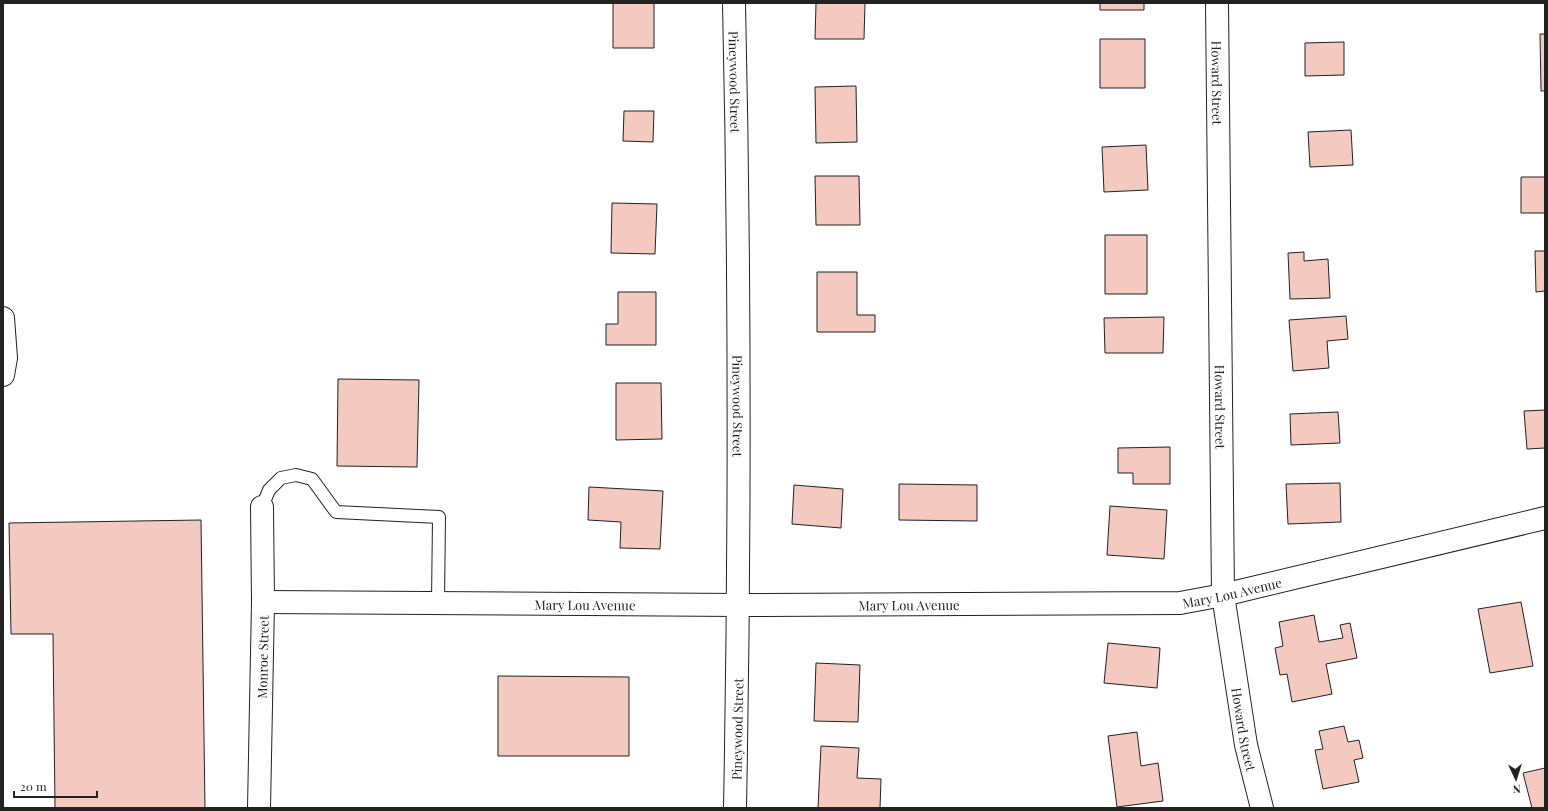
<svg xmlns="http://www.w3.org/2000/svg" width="1548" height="811" font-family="'Playfair Display',serif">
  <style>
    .building { fill: #f3c9c0; stroke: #222 }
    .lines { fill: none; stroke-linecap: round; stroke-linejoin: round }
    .service-casing { stroke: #222; stroke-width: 14 }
    .minor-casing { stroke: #222; stroke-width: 24 }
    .service { stroke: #fff; stroke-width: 12 }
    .minor { stroke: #fff; stroke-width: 22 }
    .labels { text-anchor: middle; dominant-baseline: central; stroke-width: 3; stroke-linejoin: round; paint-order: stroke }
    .street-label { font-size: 13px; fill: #222; stroke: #fff }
  </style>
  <rect width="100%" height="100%" fill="#fff"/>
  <!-- building -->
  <path class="building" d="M 613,3 L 654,3 L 654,48 L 613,48 Z
    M 816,3 L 865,3 L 864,39 L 815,39 Z
    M 1100,3 L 1144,3 L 1144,10 L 1100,10 Z
    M 1540,34 L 1545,34 L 1545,91 L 1541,91 Z
    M 1100,39 L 1145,39 L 1145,88 L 1100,88 Z
    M 1344,42 L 1344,75 L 1305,76 L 1305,43 Z
    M 856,86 L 857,142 L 816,143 L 815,87 Z
    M 624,111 L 654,111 L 653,142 L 623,141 Z
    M 1351,130 L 1353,165 L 1310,167 L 1308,132 Z
    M 1146,145 L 1148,190 L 1104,192 L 1102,147 Z
    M 815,176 L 859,176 L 860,225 L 816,225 Z
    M 1521,177 L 1545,177 L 1545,213 L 1521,213 Z
    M 612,203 L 657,204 L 655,254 L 611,253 Z
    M 1105,235 L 1147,235 L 1147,294 L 1105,294 Z
    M 1535,251 L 1545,251 L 1545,291 L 1536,292 Z
    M 1304,252 L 1304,261 L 1328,259 L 1330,298 L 1290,299 L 1288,253 Z
    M 817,272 L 857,272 L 857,315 L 875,315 L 875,332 L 817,332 Z
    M 618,292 L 656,292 L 656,345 L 606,345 L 606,324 L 618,324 Z
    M 1346,316 L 1348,339 L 1327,341 L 1329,368 L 1293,371 L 1289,320 Z
    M 1164,317 L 1163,353 L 1105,353 L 1104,318 Z
    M 338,379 L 419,380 L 417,467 L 337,466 Z
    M 616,383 L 661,383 L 662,439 L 616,440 Z
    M 1545,410 L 1545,448 L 1527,449 L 1524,411 Z
    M 1338,412 L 1340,443 L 1291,445 L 1290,414 Z
    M 1170,447 L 1170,484 L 1133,484 L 1133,473 L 1118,473 L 1118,448 Z
    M 1340,483 L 1341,522 L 1288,524 L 1286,484 Z
    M 899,484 L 977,485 L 977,521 L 899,520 Z
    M 794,485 L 843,489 L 841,528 L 792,524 Z
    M 589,487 L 663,491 L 660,549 L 620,548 L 621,522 L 588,520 Z
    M 1110,506 L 1167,510 L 1164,559 L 1107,555 Z
    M 201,520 L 205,808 L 55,808 L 53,634 L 11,634 L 9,523 Z
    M 1521,602 L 1533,666 L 1490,673 L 1478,609 Z
    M 1314,615 L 1319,642 L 1343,638 L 1340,625 L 1350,623 L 1357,658 L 1326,664 L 1332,694 L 1292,702 L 1287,674 L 1280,675 L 1275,648 L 1283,646 L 1279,622 Z
    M 1108,643 L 1160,648 L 1157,688 L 1104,683 Z
    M 816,663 L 860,665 L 858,722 L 814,721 Z
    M 498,676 L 629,677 L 629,756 L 498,756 Z
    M 1344,726 L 1348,742 L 1359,740 L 1363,758 L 1354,760 L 1359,782 L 1323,789 L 1315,750 L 1323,749 L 1319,731 Z
    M 1137,732 L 1141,766 L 1158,763 L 1163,801 L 1117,807 L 1108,736 Z
    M 821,746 L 859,748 L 857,778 L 881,779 L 880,808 L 818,808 Z
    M 1545,768 L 1545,808 L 1532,808 L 1523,773 Z"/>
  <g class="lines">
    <defs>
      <path id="service" d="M 262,507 L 269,490 L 281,478 L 296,475 L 312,479 L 336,512 L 439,517 L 438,602"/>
      <g id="minor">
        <path id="s1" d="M 734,3 C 740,271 740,540 735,808"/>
        <path id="s2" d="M 1217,3 L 1223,595 L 1246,745 L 1262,808"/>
        <path d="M 3,318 L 6,358 L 3,375"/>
        <path id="s3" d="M 263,602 L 739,605 L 1180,603 L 1223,595 L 1545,518"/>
        <path id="s4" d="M 259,808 L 263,602 L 262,507"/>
      </g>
    </defs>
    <!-- service casing -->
    <use href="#service" class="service-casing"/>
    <!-- minor casing -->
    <use href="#minor" class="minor-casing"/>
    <!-- service -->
    <use href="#service" class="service"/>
    <!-- minor -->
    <use href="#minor" class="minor"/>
  </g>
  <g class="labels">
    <!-- street labels -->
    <g class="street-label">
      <text stroke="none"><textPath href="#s1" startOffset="79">Pineywood Street</textPath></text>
      <text stroke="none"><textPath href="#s2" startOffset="80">Howard Street</textPath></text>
      <text stroke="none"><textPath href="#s1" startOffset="403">Pineywood Street</textPath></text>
      <text stroke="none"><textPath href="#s2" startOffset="404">Howard Street</textPath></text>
      <text stroke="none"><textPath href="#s3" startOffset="970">Mary Lou Avenue</textPath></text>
      <text stroke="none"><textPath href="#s3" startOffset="322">Mary Lou Avenue</textPath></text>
      <text stroke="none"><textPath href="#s3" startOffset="646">Mary Lou Avenue</textPath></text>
      <text stroke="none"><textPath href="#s4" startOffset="151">Monroe Street</textPath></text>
      <text transform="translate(737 729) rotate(-89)">Pineywood Street</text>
      <text stroke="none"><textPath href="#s2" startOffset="728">Howard Street</textPath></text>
    </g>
  </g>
  <!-- border -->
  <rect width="1548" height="811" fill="none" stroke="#222222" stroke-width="8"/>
  <!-- north arrow -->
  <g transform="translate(1516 779) rotate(176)" stroke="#ffffff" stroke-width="3" paint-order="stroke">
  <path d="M0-3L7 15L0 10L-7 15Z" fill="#222222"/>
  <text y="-6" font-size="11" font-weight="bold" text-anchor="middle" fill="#222222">N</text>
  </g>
  <!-- scale -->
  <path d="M14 791v6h83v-6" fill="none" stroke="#222222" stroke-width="2"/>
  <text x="20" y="791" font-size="12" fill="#222222" stroke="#ffffff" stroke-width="3" paint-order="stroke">20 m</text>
</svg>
